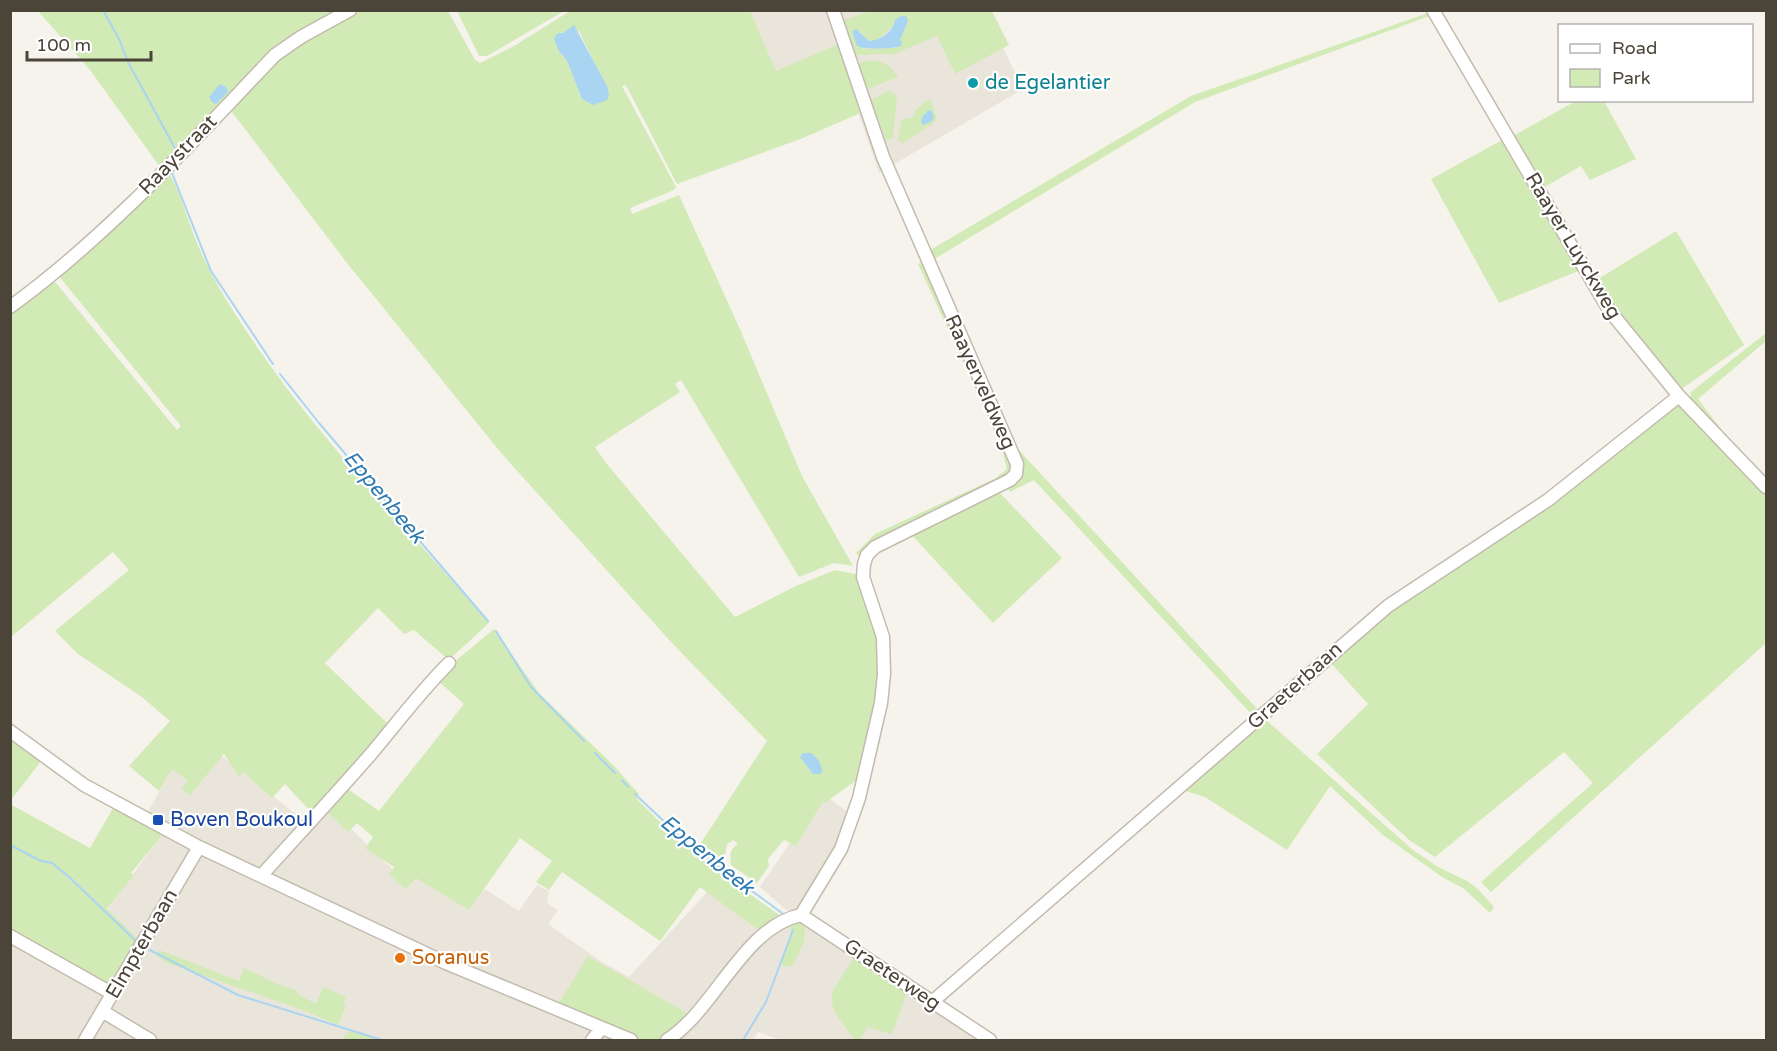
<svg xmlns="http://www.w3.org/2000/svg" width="1777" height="1051" font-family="'Varela Round',sans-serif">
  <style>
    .residential { fill: #eae5da }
    .green { fill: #d2eab5; fill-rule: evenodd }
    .water { fill: #a9d4f2 }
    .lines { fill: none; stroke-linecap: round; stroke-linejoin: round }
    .stream { stroke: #a9d4f2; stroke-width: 2 }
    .minor-casing { stroke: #c2bbae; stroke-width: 15 }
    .minor { stroke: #fff; stroke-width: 12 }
    .culture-dot { fill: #0f9aa8; stroke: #fff; stroke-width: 2 }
    .transit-dot { fill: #1a4fb4; stroke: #fff; stroke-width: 2 }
    .food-dot { fill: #e8710a; stroke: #fff; stroke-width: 2 }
    .labels { text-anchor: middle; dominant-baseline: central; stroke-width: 4.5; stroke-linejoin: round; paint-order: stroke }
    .culture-label { font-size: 20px; fill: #0d838f; stroke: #fff; text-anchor: start }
    .street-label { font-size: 20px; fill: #4b4439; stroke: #fff }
    .transit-label { font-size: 20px; fill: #164399; stroke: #fff; text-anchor: start }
    .food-label { font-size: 20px; fill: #c56008; stroke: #fff; text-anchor: start }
    .water-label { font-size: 21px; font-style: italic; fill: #2e7ab2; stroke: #fff }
  </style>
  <rect width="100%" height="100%" fill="#f6f3ec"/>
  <!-- residential -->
  <path class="residential" d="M 743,11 L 985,11 L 1023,89 L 879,173 L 837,52 L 775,80 Z
    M 192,733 L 306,822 L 323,802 L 408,884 L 417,874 L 468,907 L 485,889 L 519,911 L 537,885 L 549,891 L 547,903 L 558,910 L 548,924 L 599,960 L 629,977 L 709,890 L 761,931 L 790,913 L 760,887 L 823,794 L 852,815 L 801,919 L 988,1040 L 781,1040 L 758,1032 L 753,1040 L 598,1040 L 587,1036 L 581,1040 L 11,1040 L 10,931 L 101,919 L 161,835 L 144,819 Z"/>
  <!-- green -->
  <path class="green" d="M 38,11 L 340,11 L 300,32 L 160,167 L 90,70 Z
    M 359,11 L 448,11 L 475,60 L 480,63 L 514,46 L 570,11 L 750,11 L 776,71 L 841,43 L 865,111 L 803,138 L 677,184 L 628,89 L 625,85 L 622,86 L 676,187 L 674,190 L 630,208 L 632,214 L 679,195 L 739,327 L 802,476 L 853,566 L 834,563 L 799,577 L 681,380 L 675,384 L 680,392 L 595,447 L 606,463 L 735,617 L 796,586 L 835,570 L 856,574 L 879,626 L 883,664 L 861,777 L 825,803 L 823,801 L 796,846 L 784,840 L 768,859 L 769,866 L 757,883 L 731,865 C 730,854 729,850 738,844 L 733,840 L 727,844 L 724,860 L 701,843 L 767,741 L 672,643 L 502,454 L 347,263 L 229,108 L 277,60 L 334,22 ZM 579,31 L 601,77 L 607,86 L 582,99 L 567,61 L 559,51 L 558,33 Z
    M 457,11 L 564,11 L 487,56 L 479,56 Z
    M 871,11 L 992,11 L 1009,45 L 955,74 L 937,36 L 894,54 L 852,55 L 840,21 ZM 908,21 L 900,40 L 900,46 L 896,48 L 863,49 L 860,32 L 869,41 C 882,40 884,33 894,25 C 897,23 904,22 908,21 Z
    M 1428,13 L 1432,15 L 1195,102 L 931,261 L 927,252 L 1191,96 Z
    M 867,61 C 883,60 889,64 898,77 L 868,89 L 859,67 L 861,62 Z
    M 888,91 L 893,92 L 897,97 L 893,138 L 886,140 L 871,100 Z
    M 928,100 L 931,100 L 937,119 L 932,124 L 903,143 L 899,142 L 898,138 L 901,121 L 906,118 L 910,119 L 915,115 L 913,112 Z
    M 1576,101 L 1604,101 L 1636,159 L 1590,180 L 1581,166 L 1541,189 L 1511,137 Z
    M 1504,139 L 1581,270 L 1499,303 L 1431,179 Z
    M 168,171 C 181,193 187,219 197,243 C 211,277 232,310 253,341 C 322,444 410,530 489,623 L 449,660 L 414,630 L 404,634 L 378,608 L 325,663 L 388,724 L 312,813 L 285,784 L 272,798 L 243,772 L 239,777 L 224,754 L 190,795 L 181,789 L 188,781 L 172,769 L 159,791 L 129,766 L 170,721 L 142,697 L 78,654 L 55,631 L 129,570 L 113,552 L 11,637 L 10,310 L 49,281 L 56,283 L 177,430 L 181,426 L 58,275 Z
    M 1676,231 L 1744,345 L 1680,390 L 1632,334 L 1595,281 Z
    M 924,260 L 1014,464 L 1012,474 L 863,559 L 856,553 L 875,534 L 996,478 L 1007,469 L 1000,442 L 918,264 Z
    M 1766,333 L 1766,341 L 1698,399 L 1735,447 L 1766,477 L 1766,482 L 1690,401 L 1691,392 Z
    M 1674,405 L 1684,407 L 1766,493 L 1766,643 L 1491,892 L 1481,882 L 1593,783 L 1564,752 L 1435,857 L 1409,840 L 1317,754 L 1368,704 L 1329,661 L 1395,607 Z
    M 1016,447 L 1260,712 L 1254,717 L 1034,480 L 1010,492 L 1007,486 L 1018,478 Z
    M 998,491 L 1062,558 L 993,623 L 909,532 Z
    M 494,629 L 539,693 L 613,765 L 639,794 L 636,798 L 670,832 L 712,867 L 782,917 L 760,931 L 700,887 L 660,941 L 562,872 L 549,890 L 536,882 L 552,861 L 520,838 L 469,910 L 416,878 L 406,889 L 389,875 L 394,867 L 365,848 L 373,837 L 357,823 L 348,832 L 325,810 L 345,787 L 379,811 L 464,704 L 437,680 L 453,663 Z
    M 1265,719 L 1413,850 L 1438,867 L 1467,881 L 1478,889 L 1494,907 L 1490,913 L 1463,888 L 1442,877 L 1383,835 L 1330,786 L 1287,850 L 1205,797 L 1182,790 Z
    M 11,736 L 42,760 L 11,800 Z
    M 10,804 L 90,848 L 113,808 L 163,834 L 131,873 L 134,875 L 107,909 L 141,942 L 109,988 L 11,931 Z
    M 794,922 L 803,922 C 809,937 799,952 793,965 L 786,967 L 780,964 L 791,936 L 790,924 Z
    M 159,950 L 239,981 L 244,968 L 277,984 L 298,991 L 297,994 L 316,1004 L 323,987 L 346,997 L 343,1004 L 346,1006 L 338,1025 L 300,1009 L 167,963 L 156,955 Z
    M 854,955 L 907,992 L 892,1034 L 867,1027 L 860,1040 L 855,1040 C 845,1026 825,1008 834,989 C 840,978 849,968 854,955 Z
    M 588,956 L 690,1015 L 665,1039 L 642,1040 L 557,1006 Z
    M 351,1030 L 380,1040 L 341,1040 Z"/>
  <!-- water -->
  <path class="water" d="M 901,16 L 906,16 L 908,21 L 900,40 L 902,43 L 901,46 C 892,49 866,50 857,46 L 852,31 L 856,29 L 869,41 C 881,40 893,32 895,20 Z
    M 574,25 L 607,86 L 609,94 L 607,100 L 593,105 L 582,99 L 567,61 L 559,51 L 554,39 L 558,33 L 563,33 Z
    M 220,84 L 226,87 L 228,92 L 216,104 L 212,102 L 209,97 Z
    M 929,110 L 932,111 L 934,117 L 932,121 L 923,125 L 921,122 L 922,117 Z
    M 803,753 L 811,753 C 817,758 822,763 822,772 L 820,774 L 813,774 L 800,757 Z"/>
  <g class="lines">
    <!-- stream -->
    <path class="stream" d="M 103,10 L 119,39 L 129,64 L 176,150 L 165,161
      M 172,173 L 211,271 L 273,364
      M 280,374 L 319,423 L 488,621
      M 496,631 L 531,687 L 584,741
      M 595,753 L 615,773
      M 622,780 L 628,787
      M 635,794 L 689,845 L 782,913
      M 10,845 L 41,861 L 52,863 L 68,876 L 136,941
      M 146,948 L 238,995 L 382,1040
      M 743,1040 L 766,1002 L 793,930"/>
    <defs>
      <path id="minor" d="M 1433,10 L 1609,310 L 1679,396 L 1766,487
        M 10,307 C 109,235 191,143 275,55 L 301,37 L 350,10
        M 10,731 L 84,785 L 199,847 L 446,963 L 631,1040
        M 261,876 C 298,835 335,795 371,754 C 397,723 420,692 449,663
        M 801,915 L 841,849 L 859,798 L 881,703 L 884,674 L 883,637 L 863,577 L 864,564 L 867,555 L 875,547 L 1010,480 L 1016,474 L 1017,464 L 883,157 L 833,10
        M 10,936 L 113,994
        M 932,1002 L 1388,606 L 1548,500 L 1679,396
        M 102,1011 L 150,1040
        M 85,1040 L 199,847
        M 592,1040 L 601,1029
        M 667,1040 C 715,1010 743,927 801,915 L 990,1040"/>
    </defs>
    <!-- minor casing -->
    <use href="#minor" class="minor-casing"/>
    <!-- minor -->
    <use href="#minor" class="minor"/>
  </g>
  <!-- markers -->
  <circle class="culture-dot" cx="973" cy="83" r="6"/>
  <rect class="transit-dot" x="152" y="814" width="12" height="12" rx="3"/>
  <circle class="food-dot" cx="400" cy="958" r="6"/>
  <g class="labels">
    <!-- culture labels -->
    <g class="culture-label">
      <text x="985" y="83">de Egelantier</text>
    </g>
    <!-- street labels -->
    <g class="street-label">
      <text transform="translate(178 155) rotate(-46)">Raaystraat</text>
      <text transform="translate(1573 246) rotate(59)">Raayer Luyckweg</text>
      <text transform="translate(980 382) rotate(66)">Raayerveldweg</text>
      <text transform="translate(1295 686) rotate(-42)">Graeterbaan</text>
      <text transform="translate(142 944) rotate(-60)">Elmpterbaan</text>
      <text transform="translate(892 975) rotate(34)">Graeterweg</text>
    </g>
    <!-- transit labels -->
    <g class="transit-label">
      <text x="170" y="820">Boven Boukoul</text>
    </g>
    <!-- food labels -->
    <g class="food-label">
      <text x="412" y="958">Soranus</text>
    </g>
    <!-- water labels -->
    <g class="water-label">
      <text transform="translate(384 497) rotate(50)">Eppenbeek</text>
      <text transform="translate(707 855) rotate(39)">Eppenbeek</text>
    </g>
  </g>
  <!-- border -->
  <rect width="1777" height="1051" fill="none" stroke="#4b4439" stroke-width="24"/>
  <!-- legend -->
  <rect x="1558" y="24" width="195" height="78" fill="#ffffff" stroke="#b7b4b0" stroke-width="1.5"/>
  <rect x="1570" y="44" width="30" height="9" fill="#ffffff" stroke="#b7b4b0" stroke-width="1.5"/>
  <text x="1612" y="54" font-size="18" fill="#4b4439">Road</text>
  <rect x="1570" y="69" width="30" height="18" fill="#d2eab5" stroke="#b7b4b0" stroke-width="1.5"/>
  <text x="1612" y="84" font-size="18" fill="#4b4439">Park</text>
  <!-- scale -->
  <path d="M27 51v9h124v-9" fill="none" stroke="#4b4439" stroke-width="3"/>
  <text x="36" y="51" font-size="18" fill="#4b4439" stroke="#ffffff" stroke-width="4.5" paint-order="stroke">100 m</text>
</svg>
